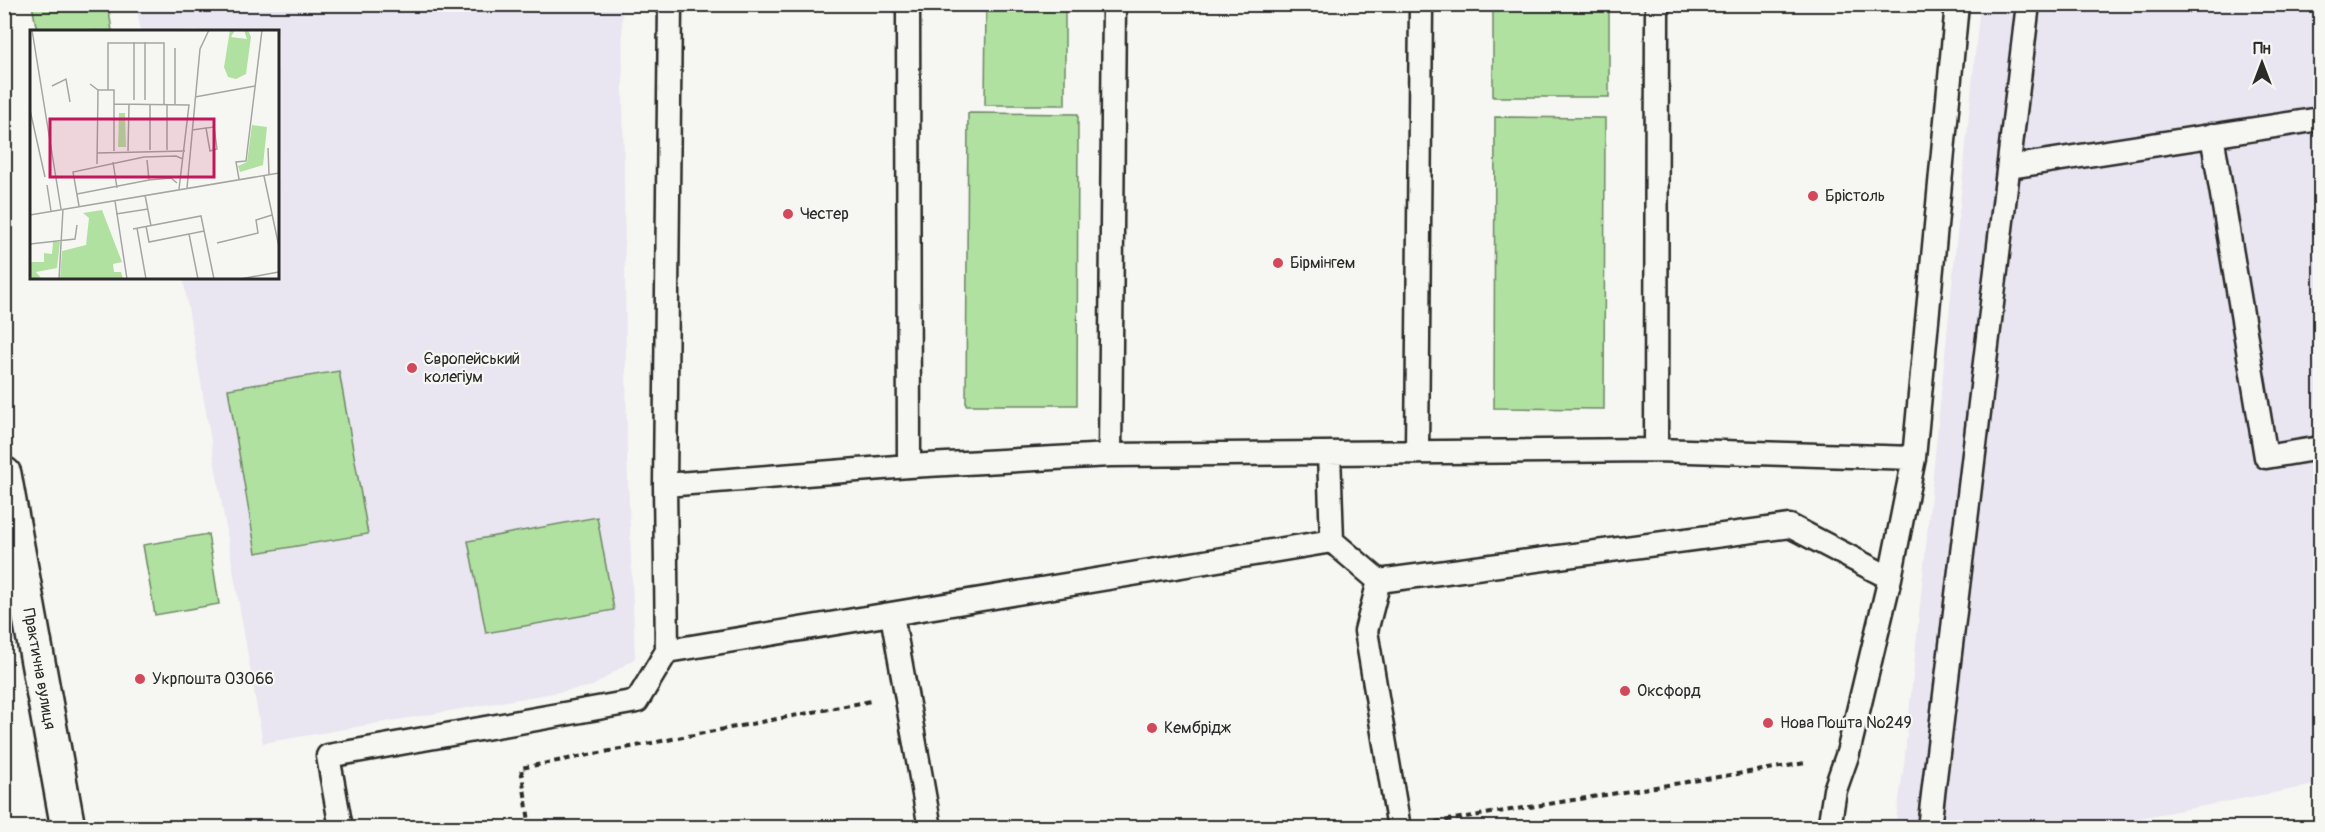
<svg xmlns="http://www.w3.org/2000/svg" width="2325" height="832" font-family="Pangolin,sans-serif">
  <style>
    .built { fill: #e9e5f1 }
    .green { fill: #b0e1a0; stroke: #6e8666; stroke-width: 1.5 }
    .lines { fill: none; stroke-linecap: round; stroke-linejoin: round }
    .lane-casing { stroke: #2b2b2b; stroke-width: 27 }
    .street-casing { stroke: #2b2b2b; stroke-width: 38 }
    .path { stroke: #2b2b2b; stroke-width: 4; stroke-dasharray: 6 4.5; stroke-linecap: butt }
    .lane { stroke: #f6f6f2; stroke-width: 22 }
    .street { stroke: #f6f6f2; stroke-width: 33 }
    .poi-dot { fill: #d1495b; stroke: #f6f6f2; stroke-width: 2 }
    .labels { text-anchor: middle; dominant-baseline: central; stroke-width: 4.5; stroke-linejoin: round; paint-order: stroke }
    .poi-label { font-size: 16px; fill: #2b2b2b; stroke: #f6f6f2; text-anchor: start }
    .street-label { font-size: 16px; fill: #2b2b2b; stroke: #f6f6f2 }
    .inset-road { fill: none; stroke: #a5a5a2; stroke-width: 1.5 }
    .view { fill: #c2185b; fill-opacity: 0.15; stroke: #c2185b; stroke-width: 3 }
    .inset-edge { fill: none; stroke: #2b2b2b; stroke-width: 3 }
  </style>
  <rect width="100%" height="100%" fill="#f6f6f2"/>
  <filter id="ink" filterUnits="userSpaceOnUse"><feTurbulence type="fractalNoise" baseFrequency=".0167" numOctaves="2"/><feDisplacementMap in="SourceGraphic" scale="12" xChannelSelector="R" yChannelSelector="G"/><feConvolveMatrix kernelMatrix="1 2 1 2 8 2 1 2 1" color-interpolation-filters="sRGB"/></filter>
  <g filter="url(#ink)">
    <!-- built -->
    <path class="built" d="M 136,5 L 622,5 L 627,458 L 635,658 L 593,686 L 263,743 L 183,278 L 278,278 L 278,32 L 141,31 Z
      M 1980,5 L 2320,5 L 2320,784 L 2091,827 L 1895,828 L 1904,765 Z"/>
    <!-- green -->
    <path class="green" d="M 32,5 L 108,5 L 112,31 L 37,31 Z
      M 986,5 L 1065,5 L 1065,105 L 985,105 Z
      M 1493,5 L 1609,5 L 1609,97 L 1493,97 Z
      M 968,113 L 1078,114 L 1077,405 L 966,405 Z
      M 1495,117 L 1605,118 L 1604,409 L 1494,408 Z
      M 339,371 L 368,534 L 256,553 L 228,389 Z
      M 597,517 L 614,610 L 486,633 L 468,541 Z
      M 208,534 L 219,604 L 155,615 L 143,545 Z"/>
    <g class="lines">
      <defs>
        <path id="lane" d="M 908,4 L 909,466
          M 2212,135 L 2266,457 L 2320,448
          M 2010,167 L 2320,119
          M 1656,450 L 1657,4
          M 1417,452 L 1421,4
          M 1329,453 L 1332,541
          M 1110,455 L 1114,4
          M 665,485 L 909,466 L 1110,455 L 1656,450 L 1914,458
          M 1379,581 L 1366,631 L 1399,828
          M 892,615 L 930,828
          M 667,651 L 1332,541 L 1379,581 L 1790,526 L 1890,578
          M 341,828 L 328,756 L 637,701 L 667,651 L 665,485 L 670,4
          M 1829,828 L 1835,790 L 1848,753 L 1890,578 L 1914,458 L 1957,4
          M 1929,828 L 2028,4"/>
        <g id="street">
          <path id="s1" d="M 4,474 L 68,828"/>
        </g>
      </defs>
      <!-- lane casing -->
      <use href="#lane" class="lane-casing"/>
      <!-- street casing -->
      <use href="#street" class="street-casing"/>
      <!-- path -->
      <path class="path" d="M 1435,822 L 1806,763
        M 530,828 L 521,768 L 871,701"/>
      <!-- lane -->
      <use href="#lane" class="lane"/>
      <!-- street -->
      <use href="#street" class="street"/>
    </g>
  </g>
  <!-- markers -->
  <g class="poi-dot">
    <circle cx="1813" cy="196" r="6"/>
    <circle cx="788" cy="214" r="6"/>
    <circle cx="1278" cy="263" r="6"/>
    <circle cx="412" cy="368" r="6"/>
    <circle cx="140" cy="679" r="6"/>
    <circle cx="1625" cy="691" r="6"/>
    <circle cx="1768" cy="723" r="6"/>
    <circle cx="1152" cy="728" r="6"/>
  </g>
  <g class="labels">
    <!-- poi labels -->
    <g class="poi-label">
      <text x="1825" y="196">Брістоль</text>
      <text x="800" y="214">Честер</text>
      <text x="1290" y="263">Бірмінгем</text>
      <text x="424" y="359">Європейський<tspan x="424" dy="18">колегіум</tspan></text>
      <text x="152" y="679">Укрпошта 03066</text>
      <text x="1637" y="691">Оксфорд</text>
      <text x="1780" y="723">Нова Пошта №249</text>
      <text x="1164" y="728">Кембрідж</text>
    </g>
    <!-- street labels -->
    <g class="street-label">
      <text stroke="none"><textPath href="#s1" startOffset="198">Практична вулиця</textPath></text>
    </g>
  </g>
  <!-- overview -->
  <g transform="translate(30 30)">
    <rect width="249" height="249" fill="#f6f6f2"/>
    <path d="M 200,0 L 205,0 L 201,7 L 217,9 L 214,0 L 218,0 L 221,7 L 216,44 L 206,49 L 198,47 L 194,37 ZM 89,83 L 95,83 L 96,117 L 88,117 ZM 222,95 L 237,97 L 233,135 L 210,142 L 208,136 L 217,132 ZM 72,180 L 92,232 L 83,234 L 84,242 L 91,242 L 93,249 L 30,249 L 32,221 L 56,215 L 59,188 L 53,183 ZM 23,212 L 30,212 L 27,238 L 6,242 L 11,248 L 0,249 L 0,232 L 14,232 L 14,223 L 22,224 Z" fill="#b0e1a0"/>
    <path class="inset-road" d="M 2,0 L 31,179M 145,18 L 145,74M 60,54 L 68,60 L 84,60 L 84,121M 22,56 L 36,49 L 40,72M 78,60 L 78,13 L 134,13 L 134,74M 165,67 L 225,56M 104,70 L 104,12M 115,70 L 115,12M 84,74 L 159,75 L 149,159M 0,80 L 15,147M 162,100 L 176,98 L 184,97 L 187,119 L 180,121 L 176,98M 238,118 L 239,144M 120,120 L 120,75M 137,120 L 137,75M 98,121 L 99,74M 67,123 L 155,121M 117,130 L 119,150M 83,132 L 87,158M 67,134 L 68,60M 234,146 L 249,217M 209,149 L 206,132 L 216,131 L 232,0M 17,155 L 21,181M 157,158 L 170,19 L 179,0M 47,164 L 119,150 L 141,148 L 147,153M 115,165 L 121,196M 85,171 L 97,249M 49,176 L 43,142 L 114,127 L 146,126 L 153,129M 86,184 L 118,179M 0,185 L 249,143M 116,196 L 119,212 L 159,204M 107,198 L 116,249M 103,199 L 171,186 L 184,249M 187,213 L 228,203 L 226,190 L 242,185M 0,214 L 45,209 L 47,195M 29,249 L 33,179M 168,249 L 159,204 L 174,201M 210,249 L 249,242 L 249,249"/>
    <path class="view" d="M 20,89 L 184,89 L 184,147 L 20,147 Z"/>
    <rect width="249" height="249" class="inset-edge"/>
  </g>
  <!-- margin -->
  <rect width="2325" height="832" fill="none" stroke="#f6f6f2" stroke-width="24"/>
  <rect x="12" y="12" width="2301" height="808" fill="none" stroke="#2b2b2b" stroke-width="2" filter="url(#ink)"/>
  <!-- north arrow -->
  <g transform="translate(2262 63)" stroke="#f6f6f2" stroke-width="4.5" paint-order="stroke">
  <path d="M0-4.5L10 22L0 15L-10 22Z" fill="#2b2b2b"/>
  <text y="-9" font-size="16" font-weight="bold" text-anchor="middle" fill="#2b2b2b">Пн</text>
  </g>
</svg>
